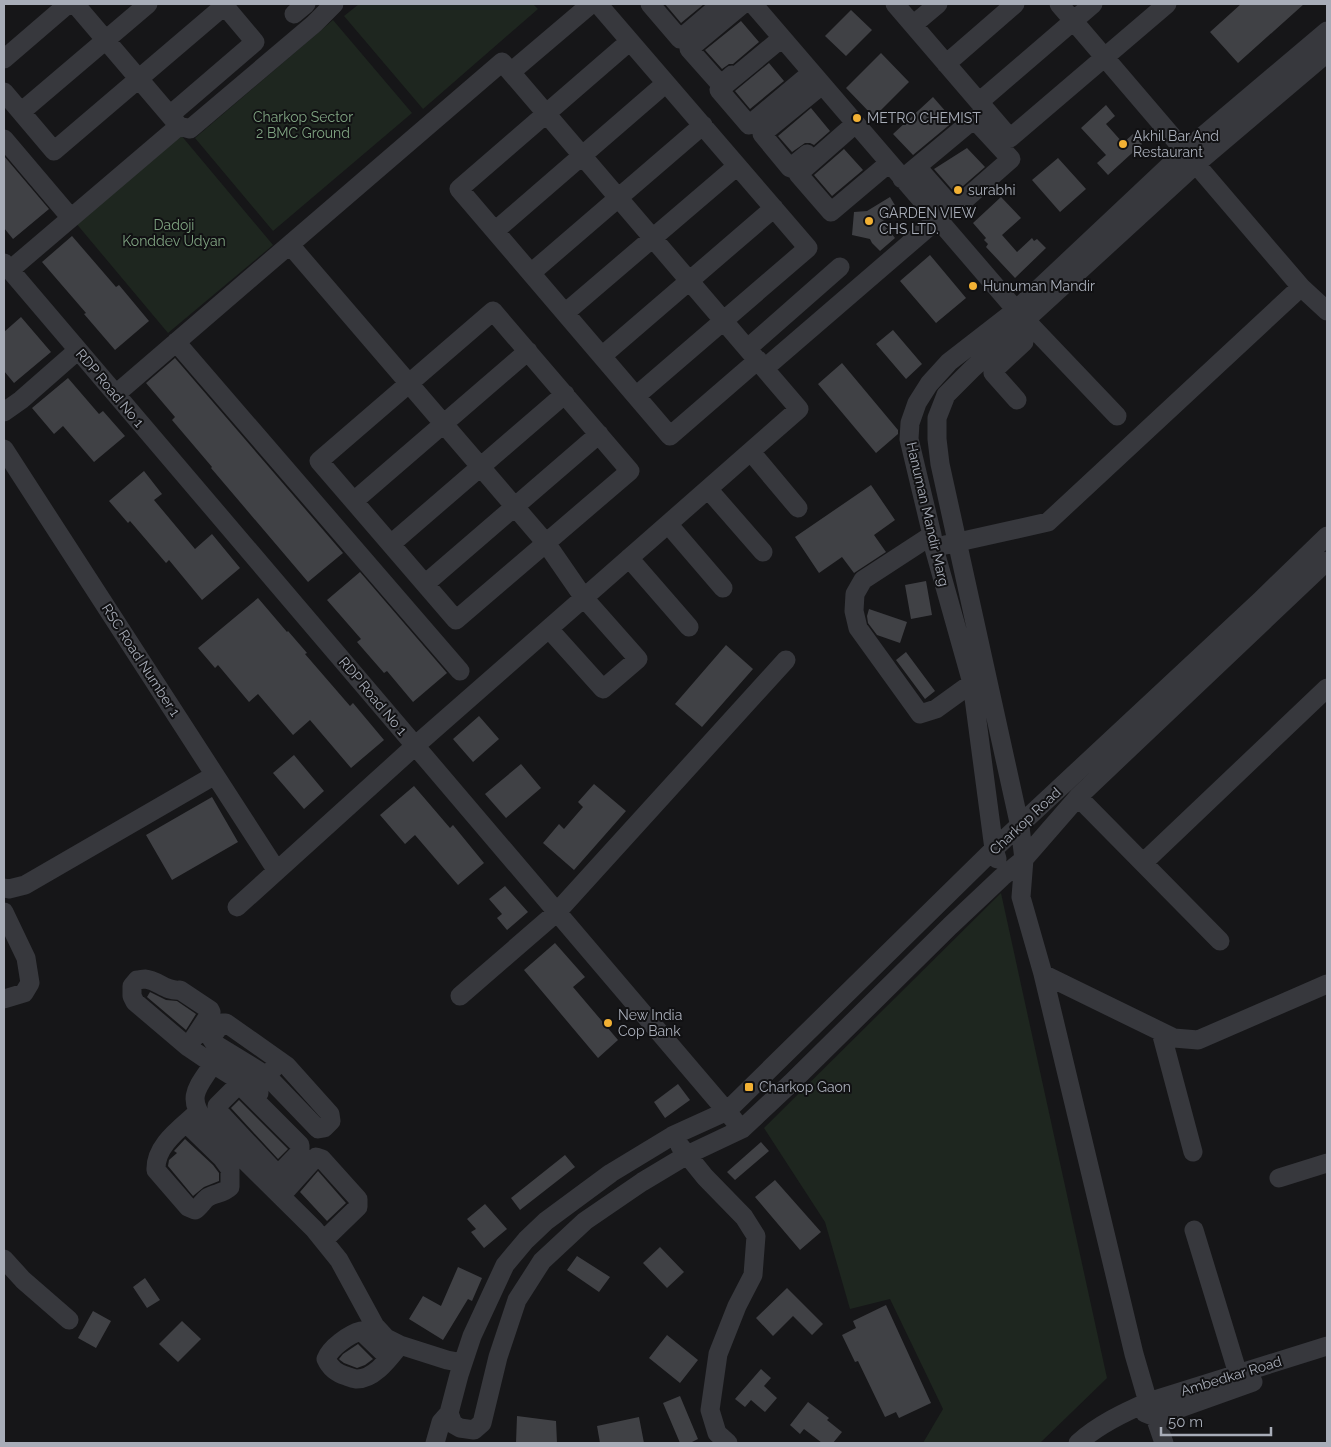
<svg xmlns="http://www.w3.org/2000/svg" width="1331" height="1447" font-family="Raleway,sans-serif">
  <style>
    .green { fill: #1e261f }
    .building { fill: #404145 }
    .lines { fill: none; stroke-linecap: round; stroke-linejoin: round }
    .minor { stroke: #37383d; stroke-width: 19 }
    .poi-dot { fill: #f2b134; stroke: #111113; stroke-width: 2 }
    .labels { text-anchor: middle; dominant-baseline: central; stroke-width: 4; stroke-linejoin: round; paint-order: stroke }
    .park-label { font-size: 14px; fill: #7fa381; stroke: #111113 }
    .poi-label { font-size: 14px; fill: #a8adb8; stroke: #111113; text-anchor: start }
    .street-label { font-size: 14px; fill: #a8adb8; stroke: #111113 }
  </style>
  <rect width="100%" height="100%" fill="#161618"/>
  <!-- green -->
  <path class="green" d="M 359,4 L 533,4 L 538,9 L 423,109 L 344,16 Z
    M 333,20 L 412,113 L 273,231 L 195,138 Z
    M 180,134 L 273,245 L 168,333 L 75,222 Z
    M 1001,893 L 1107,1378 L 1040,1443 L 923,1443 L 943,1409 L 890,1299 L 850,1309 L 825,1222 L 764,1128 Z"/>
  <!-- building -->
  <path class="building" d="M 665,4 L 704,4 L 681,23 Z
    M 1241,4 L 1304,4 L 1238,63 L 1210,32 Z
    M 851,10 L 872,30 L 846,56 L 825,36 Z
    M 741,21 L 759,42 L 733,64 L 729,64 L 722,69 L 705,50 Z
    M 881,53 L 909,82 L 874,117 L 846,88 Z
    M 769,63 L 784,81 L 750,109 L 735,91 Z
    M 933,97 L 954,121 L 913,155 L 893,134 Z
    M 1106,105 L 1115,116 L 1106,124 L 1123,143 L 1133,134 L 1142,144 L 1108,175 L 1097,163 L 1106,155 L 1081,128 Z
    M 811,108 L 830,131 L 814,145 L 810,143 L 805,143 L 792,152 L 778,136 Z
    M 967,148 L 985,167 L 955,193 L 934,169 Z
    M 844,149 L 863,170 L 832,196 L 814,175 Z
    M 4,156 L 49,209 L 13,239 L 4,228 Z
    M 1058,158 L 1086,189 L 1060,212 L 1032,180 Z
    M 890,197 L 896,207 L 882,222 L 895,238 L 880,251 L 872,243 L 870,239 L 852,235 L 854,212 L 867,211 Z
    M 1001,197 L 1021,218 L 1002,235 L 1017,252 L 1032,238 L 1034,241 L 1037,239 L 1046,248 L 1015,278 L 986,247 L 988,244 L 984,240 L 986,238 L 973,223 Z
    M 72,236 L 116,287 L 119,285 L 149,321 L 115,350 L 84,314 L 86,313 L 42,262 Z
    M 930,255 L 966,298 L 936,323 L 900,281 Z
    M 21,317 L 51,352 L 14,383 L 4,371 L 4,332 Z
    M 893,330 L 922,364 L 906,379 L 876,344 Z
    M 175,358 L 343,553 L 308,582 L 211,468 L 212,467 L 172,420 L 175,417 L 146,383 Z
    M 842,363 L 898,430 L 898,434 L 876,453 L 818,384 Z
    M 68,378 L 99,414 L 103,411 L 125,436 L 94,462 L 63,426 L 54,434 L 32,408 Z
    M 144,471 L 162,494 L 154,500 L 195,549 L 212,534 L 240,568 L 202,600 L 169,560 L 166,563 L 130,521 L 128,523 L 109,501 Z
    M 871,485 L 895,520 L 874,535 L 886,552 L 854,573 L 842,557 L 819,573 L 795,537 Z
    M 360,572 L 447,673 L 413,702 L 387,671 L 384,673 L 357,642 L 361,639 L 327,600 Z
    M 926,581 L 932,615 L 911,619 L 905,585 Z
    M 258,598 L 287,632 L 288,631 L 307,653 L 305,654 L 350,706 L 353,703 L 384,740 L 351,768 L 310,720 L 293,735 L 258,694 L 249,702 L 218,665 L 215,668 L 198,648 Z
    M 869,609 L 907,622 L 900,643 L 877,635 L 868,623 L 867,616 Z
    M 726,645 L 753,669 L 702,727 L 675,704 Z
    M 906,652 L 935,691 L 925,699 L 896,660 Z
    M 479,716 L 499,739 L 473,762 L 453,739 Z
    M 294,755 L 324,791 L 304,809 L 273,773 Z
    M 521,764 L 541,788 L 506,818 L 485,794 Z
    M 594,784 L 626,811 L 574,870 L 543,843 L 559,824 L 564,829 L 583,807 L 578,802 Z
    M 414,786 L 450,828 L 453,825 L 484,863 L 458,885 L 415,835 L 405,844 L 380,815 Z
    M 212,797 L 238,842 L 172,880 L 146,835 Z
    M 505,886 L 528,912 L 507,930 L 497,918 L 502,914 L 489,899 Z
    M 555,943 L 585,977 L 573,987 L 618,1040 L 598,1058 L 524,970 Z
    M 150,992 L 166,1000 L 177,1001 L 196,1014 L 186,1030 L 147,997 Z
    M 678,1084 L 690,1100 L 665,1118 L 654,1102 Z
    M 239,1100 L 288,1149 L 278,1159 L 231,1108 Z
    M 185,1139 L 213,1165 L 219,1173 L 219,1181 L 204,1187 L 193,1196 L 168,1166 L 169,1160 L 177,1153 L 174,1151 Z
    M 761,1142 L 769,1151 L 735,1180 L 727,1172 Z
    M 565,1155 L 575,1167 L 520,1210 L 511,1198 Z
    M 318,1171 L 346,1203 L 327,1221 L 300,1192 Z
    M 775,1180 L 821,1232 L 800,1250 L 755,1197 Z
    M 485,1204 L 507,1229 L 484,1248 L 471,1232 L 476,1229 L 467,1219 Z
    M 660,1247 L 684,1272 L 667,1288 L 643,1263 Z
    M 577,1256 L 610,1277 L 599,1292 L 567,1270 Z
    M 458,1267 L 482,1278 L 472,1301 L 468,1299 L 443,1340 L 409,1319 L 423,1296 L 441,1306 Z
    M 145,1278 L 160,1300 L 147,1308 L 133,1287 Z
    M 787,1288 L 823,1324 L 812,1335 L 793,1316 L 773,1336 L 756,1318 Z
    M 886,1305 L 931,1403 L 899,1418 L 896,1412 L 885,1417 L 858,1361 L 855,1362 L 842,1335 L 856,1328 L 853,1321 Z
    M 93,1311 L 111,1321 L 96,1348 L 78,1338 Z
    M 182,1321 L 201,1339 L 178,1362 L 159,1344 Z
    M 667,1335 L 698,1360 L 680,1383 L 649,1358 Z
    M 358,1344 L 373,1359 L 365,1365 L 357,1368 L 344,1363 L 340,1360 L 339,1359 L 343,1354 Z
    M 761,1369 L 771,1378 L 764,1386 L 777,1398 L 765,1412 L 751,1400 L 745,1407 L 735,1399 Z
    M 680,1396 L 698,1439 L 690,1443 L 680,1443 L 663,1403 Z
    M 808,1402 L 829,1418 L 827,1420 L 842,1432 L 833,1443 L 822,1443 L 804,1429 L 800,1434 L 790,1425 Z
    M 517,1416 L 556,1421 L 557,1443 L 516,1443 Z
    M 639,1417 L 644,1443 L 600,1443 L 597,1426 Z"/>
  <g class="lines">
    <!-- minor -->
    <path class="minor" d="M 75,4 L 179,126 L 190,129 L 314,24 L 334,4
      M 598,4 L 808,248 L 636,396
      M 651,4 L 650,4 L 680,39 L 721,4
      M 753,4 L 1016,310 L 1117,416
      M 895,4 L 1010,138 L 1167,4
      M 1059,4 L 1301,287
      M 294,14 L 306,4
      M 913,25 L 938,4
      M 782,38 L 719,90 L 749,125 L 811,73
      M 630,41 L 459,189 L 670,436 L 758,360
      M 4,59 L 68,4
      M 946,64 L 1015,4
      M 511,72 L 591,4
      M 732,75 L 721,85 L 689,49 L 743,4
      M 4,92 L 54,151 L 224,6
      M 979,102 L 1093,4
      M 21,112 L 148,4
      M 170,115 L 255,42 L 223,4
      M 855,124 L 798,174 L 831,212 L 889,163
      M 4,139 L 71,218
      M 807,154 L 790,168 L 762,134 L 822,85
      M 902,179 L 974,119 L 1011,159 L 954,209 L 917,167
      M 495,231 L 666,83
      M 290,245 L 546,543 L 584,598 L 638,659 L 603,689 L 549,629
      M 4,263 L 734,1120
      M 10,270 L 179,126
      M 531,273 L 703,125
      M 493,311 L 630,471 L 456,620 L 319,461 Z
      M 565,313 L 737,166
      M 1015,330 L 1024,339 L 1024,342 L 994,370 L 993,373 L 1017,400
      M 176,342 L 460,671
      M 748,348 L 840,267
      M 602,356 L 774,208
      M 765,368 L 938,219
      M 116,394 L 502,62 L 799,409 L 415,746 L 237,907
      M 4,412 L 21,400 L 78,350
      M 4,449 L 277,871
      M 751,452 L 798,508
      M 708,489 L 763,552
      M 354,501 L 528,351
      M 668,524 L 723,588
      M 932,535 L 863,580 L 855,594 L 854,611 L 858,628 L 920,714 L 936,709 L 972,683
      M 1327,536 L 1261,600 L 994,849 L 727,1111 L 672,1136 L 611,1173 L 546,1221 L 526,1240 L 505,1265 L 472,1336 L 459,1375 L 449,1413 L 453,1424 L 460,1428 L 474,1430 L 482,1423 L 498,1357 L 517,1300 L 542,1261 L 585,1221 L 642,1182 L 687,1155 L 742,1129 L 791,1083 L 950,926 L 1002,877 L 1024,859 L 1078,797 L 1327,561
      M 391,544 L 565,394
      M 945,545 L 1048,522 L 1301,287 L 1327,311
      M 629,558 L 689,627
      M 425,584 L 599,434
      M 1078,797 L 1220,941
      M 997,859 L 994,849 L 972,683 L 934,548 L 932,535 L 909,439 L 910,423 L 917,403 L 929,384 L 949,362 L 1016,310 L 1185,151 L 1327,31
      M 1143,863 L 1327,688
      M 4,888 L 9,889 L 25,885 L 215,775
      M 4,912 L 26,958 L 30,983 L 24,993 L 4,999
      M 1043,974 L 1174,1038 L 1198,1040 L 1327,984
      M 460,996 L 557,912 L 786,660
      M 1161,1032 L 1193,1152
      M 188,1047 L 211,1012 L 210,1010 L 180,990 C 166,992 158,980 145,979 C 142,979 139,980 137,980 L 132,986 L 132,996 L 135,1002 L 188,1047 L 213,1064 L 259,1093
      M 213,1064 C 199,1086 185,1097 205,1121 L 314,1229 L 339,1260 L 375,1326 L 386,1338 L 400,1345 L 447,1360 L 463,1363
      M 254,1089 L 267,1076 L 215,1044 L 211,1038 L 222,1023 L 226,1023 L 287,1066 L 330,1114 L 331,1121 L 324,1128 L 318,1129 L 267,1076 L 280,1061
      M 186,1123 L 222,1158 L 230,1169 L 230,1187 C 223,1194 214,1193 207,1198 C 203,1201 200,1207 195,1210 L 188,1207 L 156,1170 C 155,1145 181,1128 198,1112
      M 680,1146 L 705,1177 L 744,1217 L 756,1236 L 753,1275 L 737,1306 L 718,1354 L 710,1410 L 717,1433 L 728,1443
      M 1279,1178 L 1327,1163
      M 269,1184 L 300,1152 L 300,1145 L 242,1087 L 237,1086 L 217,1106 L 218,1111 L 278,1175
      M 281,1196 L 316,1157 L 322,1159 L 358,1199 L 358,1207 L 324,1240
      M 1194,1230 L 1238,1374
      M 4,1259 L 23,1280 L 69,1320
      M 389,1358 L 361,1331 C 349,1334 330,1348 326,1359 C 330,1368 336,1373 346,1376 C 350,1377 354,1379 357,1379 C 375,1379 390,1357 400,1345
      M 1145,1413 L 1155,1417 L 1253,1382
      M 435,1443 L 441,1422 L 449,1413
      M 1078,1443 C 1098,1425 1123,1413 1148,1402 L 1327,1346
      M 1164,1443 L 1155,1417 L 1148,1402 L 1134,1354 L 1043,974 L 1021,897 L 1024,859 L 1020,827 L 940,464 L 937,439 L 937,418 L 946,395 L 972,369 L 1196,164 L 1327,53"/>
  </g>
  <!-- markers -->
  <g class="poi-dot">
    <circle cx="857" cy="118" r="5"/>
    <circle cx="1123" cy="144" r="5"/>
    <circle cx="958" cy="190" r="5"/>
    <circle cx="869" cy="221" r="5"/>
    <circle cx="973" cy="286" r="5"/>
    <circle cx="608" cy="1023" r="5"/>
    <rect x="744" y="1082" width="10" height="10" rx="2.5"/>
  </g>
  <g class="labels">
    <!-- park labels -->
    <g class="park-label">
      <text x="303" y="117">Charkop Sector<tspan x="303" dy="16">2 BMC Ground</tspan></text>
      <text x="174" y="225">Dadoji<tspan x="174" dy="16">Konddev Udyan</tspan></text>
    </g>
    <!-- poi labels -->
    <g class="poi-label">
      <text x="867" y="118">METRO CHEMIST</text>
      <text x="1133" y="136">Akhil Bar And<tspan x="1133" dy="16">Restaurant</tspan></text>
      <text x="968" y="190">surabhi</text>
      <text x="879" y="213">GARDEN VIEW<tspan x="879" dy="16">CHS LTD.</tspan></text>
      <text x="983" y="286">Hunuman Mandir</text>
      <text x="618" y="1015">New India<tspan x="618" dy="16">Cop Bank</tspan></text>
      <text x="759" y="1087">Charkop Gaon</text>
    </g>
    <!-- street labels -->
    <g class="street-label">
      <text transform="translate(110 388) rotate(50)">RDP Road No 1</text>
      <text transform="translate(928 514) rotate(77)">Hanuman Mandir Marg</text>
      <text transform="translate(141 660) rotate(57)">RSC Road Number 1</text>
      <text transform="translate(373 696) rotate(50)">RDP Road No 1</text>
      <text transform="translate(1025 821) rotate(-43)">Charkop Road</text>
      <text transform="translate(1231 1376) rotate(-17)">Ambedkar Road</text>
    </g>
  </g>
  <!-- border -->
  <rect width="1331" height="1447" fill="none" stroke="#a8adb8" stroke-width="10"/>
  <!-- scale -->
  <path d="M1161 1427v8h110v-8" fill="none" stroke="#a8adb8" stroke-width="2.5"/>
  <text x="1168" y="1427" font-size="15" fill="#a8adb8" stroke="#111113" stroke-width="4" paint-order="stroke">50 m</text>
</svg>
